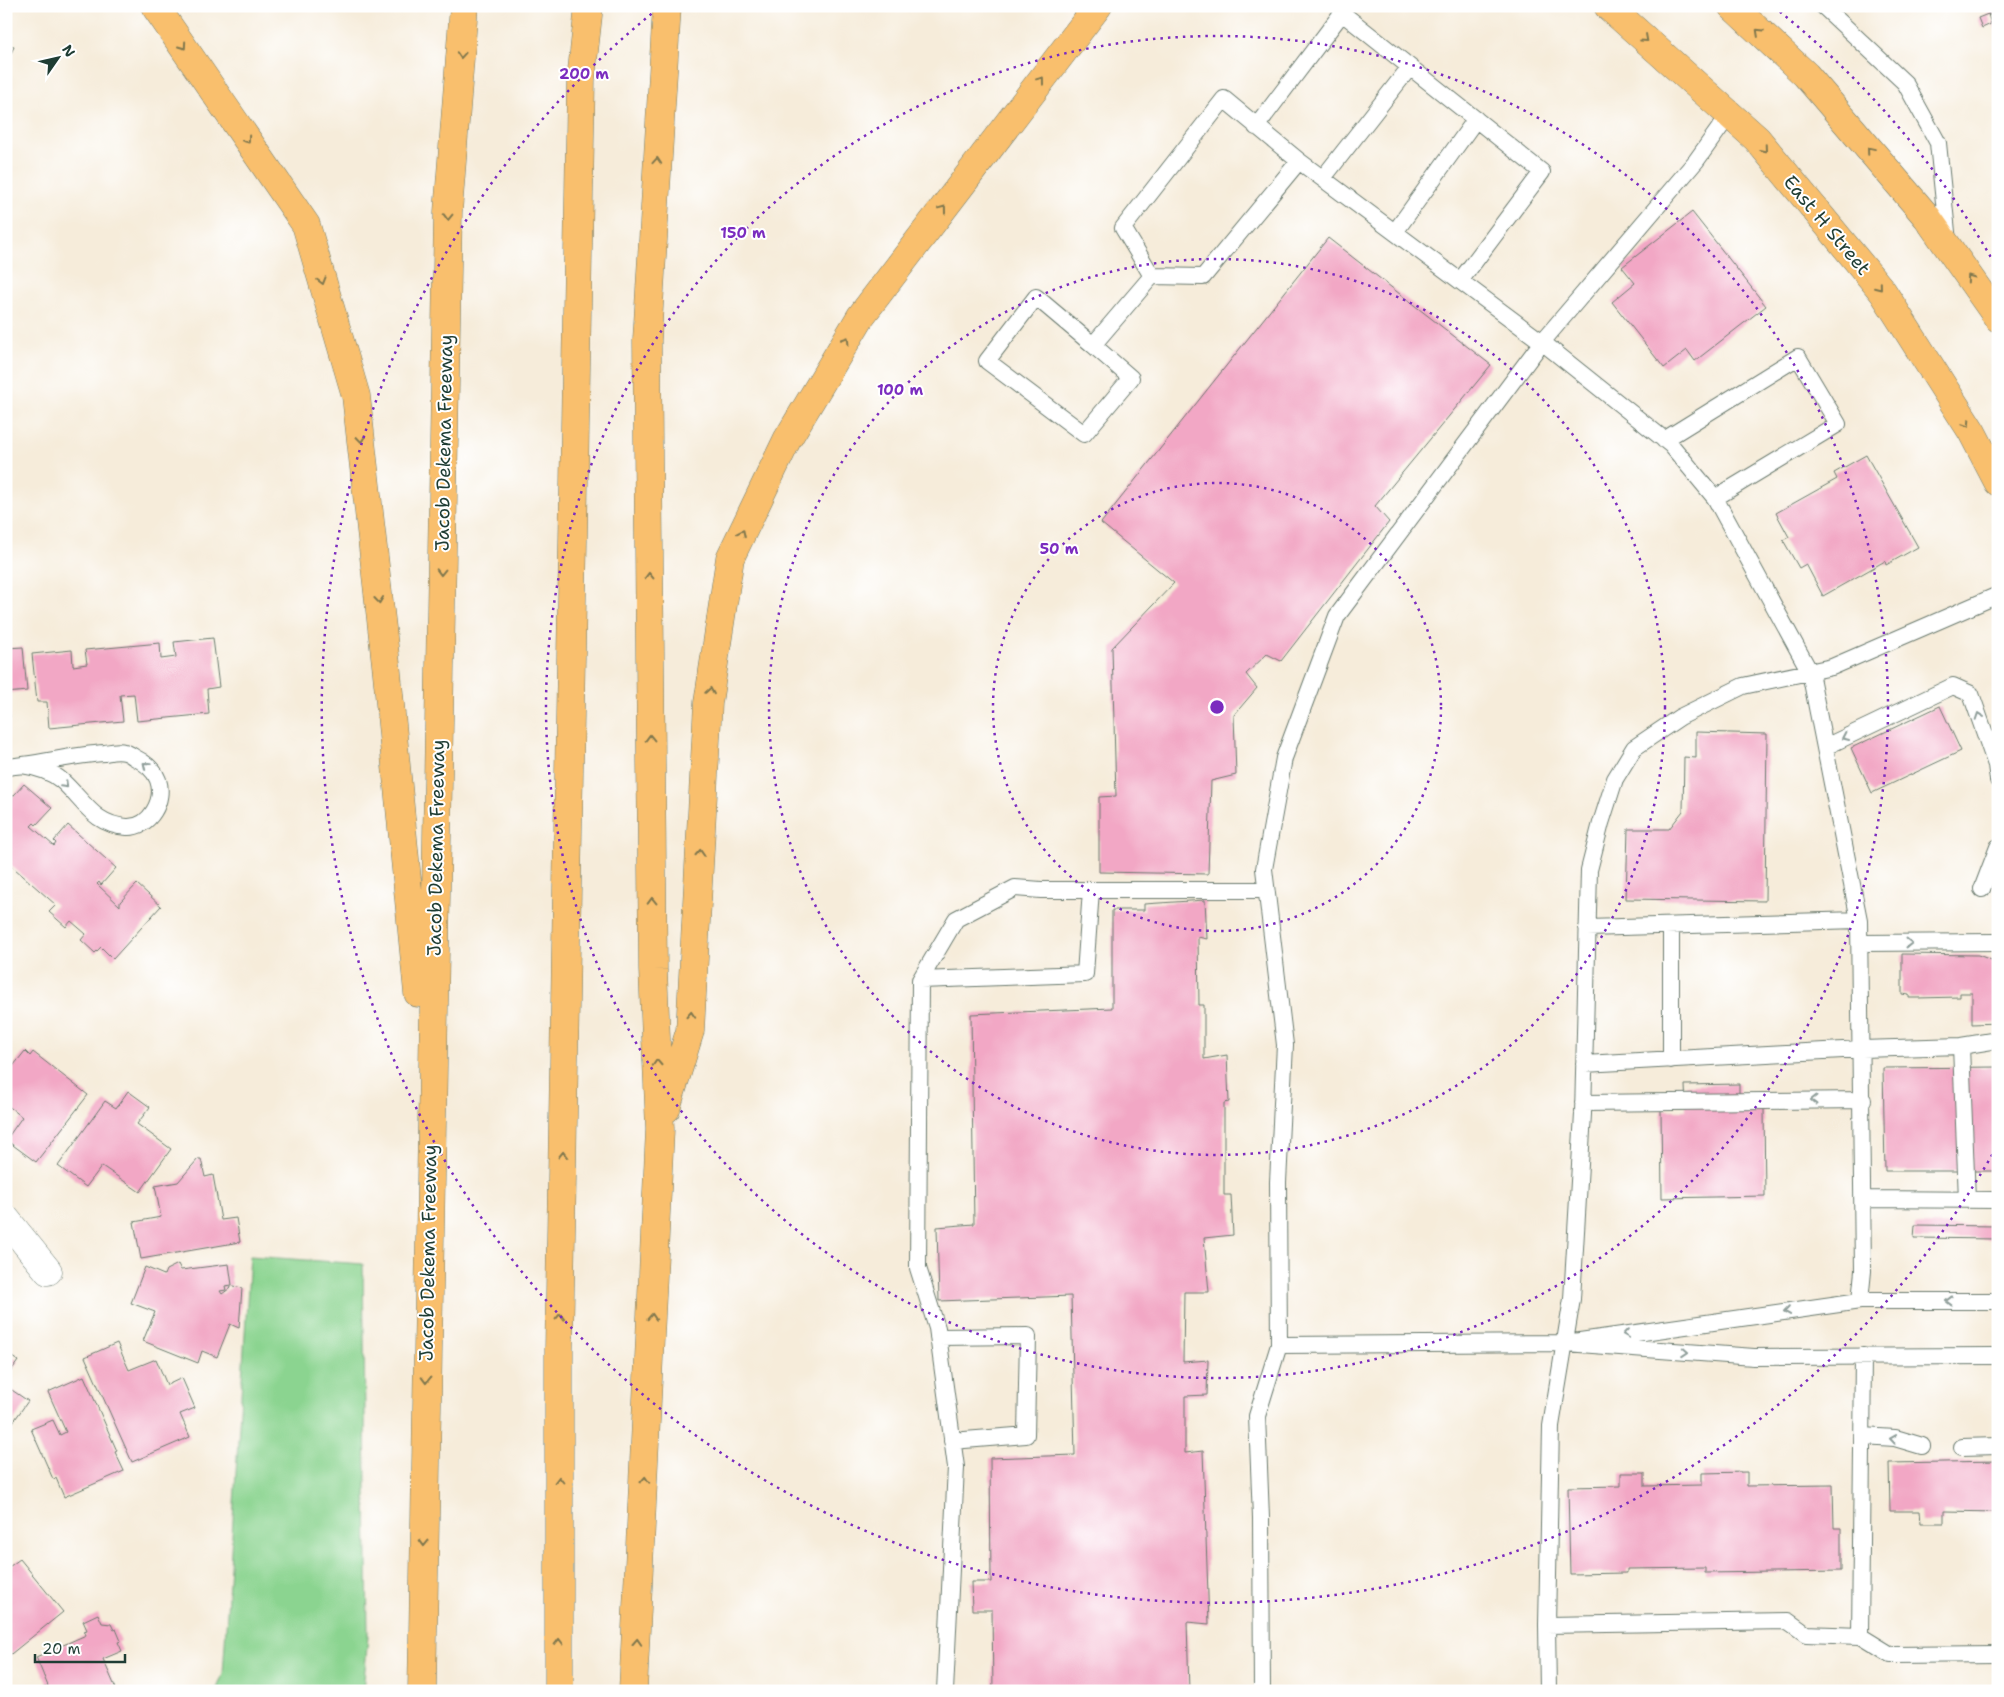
<svg xmlns="http://www.w3.org/2000/svg" width="2004" height="1697" font-family="'Shantell Sans',sans-serif">
  <style>
    .green { fill: #8bd490; stroke: #558862 }
    .building { fill: #f2a7c5 }
    .lines { fill: none; stroke-linecap: round; stroke-linejoin: round }
    .service-casing { stroke: #6a7a6e; stroke-width: 18 }
    .minor-casing { stroke: #6a7a6e; stroke-width: 29 }
    .primary-casing { stroke: #6a7a6e; stroke-width: 29 }
    .motorway-casing { stroke: #6a7a6e; stroke-width: 29 }
    .service { stroke: #fff; stroke-width: 16 }
    .minor { stroke: #fff; stroke-width: 28 }
    .primary { stroke: #f9bf6d; stroke-width: 28 }
    .motorway { stroke: #f9bf6d; stroke-width: 28 }
    .oneway { stroke: #81784e }
    .oneway2 { stroke: #8f9e9a }
    .ring { fill: none; stroke: #7b2cbf; stroke-width: 2.5; stroke-dasharray: 2.5 5 }
    .labels { text-anchor: middle; dominant-baseline: central; stroke-width: 4; stroke-linejoin: round; paint-order: stroke }
    .street-label { font-size: 19px; fill: #1f3d34; stroke: #fff }
    .centre { fill: #7b2cbf; stroke: #fff; stroke-width: 2.5 }
    .ring-label { font-size: 15px; text-anchor: middle; font-weight: bold; fill: #7b2cbf; stroke: #fff; stroke-width: 4; stroke-linejoin: round; paint-order: stroke }
  </style>
  <rect width="100%" height="100%" fill="#fff"/>
  <filter id="ink" filterUnits="userSpaceOnUse"><feTurbulence type="fractalNoise" baseFrequency=".02" numOctaves="2"/><feDisplacementMap in="SourceGraphic" scale="10" xChannelSelector="R" yChannelSelector="G"/><feConvolveMatrix kernelMatrix="1 2 1 2 8 2 1 2 1" color-interpolation-filters="sRGB"/></filter>
  <filter id="wash" filterUnits="userSpaceOnUse"><feTurbulence type="fractalNoise" baseFrequency=".0096" numOctaves="4" result="noise"/><feDisplacementMap in="SourceGraphic" scale="20" xChannelSelector="R" yChannelSelector="G"/><feGaussianBlur stdDeviation="1.12" result="paint"/><feColorMatrix in="noise" values="0 0 0 0 0 0 0 0 0 0 0 0 0 0 0 0 0 1.4 0 .05"/><feComposite in="paint" operator="in"/></filter>
  <g filter="url(#wash)">
    <rect width="100%" height="100%" fill="#f6ecda"/>
    <!-- green -->
    <path class="green" d="M 250,1256 L 363,1264 L 368,1636 L 363,1691 L 216,1691 L 223,1674 Z"/>
    <g id="blocks">
      <!-- building -->
      <path class="building" d="M 1984,6 L 1998,6 L 1998,13 L 1990,16 L 1987,8 L 1985,9 Z
        M 1988,14 L 1991,24 L 1982,28 L 1978,18 Z
        M 1998,21 L 1998,32 L 1993,23 Z
        M 6,43 L 14,47 L 6,63 Z
        M 1692,212 L 1766,306 L 1695,361 L 1687,350 L 1664,368 L 1612,302 L 1635,283 L 1622,267 Z
        M 1328,238 L 1491,365 L 1375,506 L 1389,522 L 1281,661 L 1267,654 L 1246,674 L 1257,688 L 1234,715 L 1236,775 L 1211,781 L 1208,874 L 1099,872 L 1099,797 L 1116,796 L 1112,648 L 1174,583 L 1101,523 Z
        M 1866,455 L 1918,547 L 1886,565 L 1885,561 L 1823,596 L 1806,564 L 1799,568 L 1783,540 L 1789,537 L 1776,513 L 1837,479 L 1834,473 Z
        M 213,638 L 219,687 L 207,689 L 209,714 L 137,721 L 134,694 L 120,695 L 123,721 L 49,728 L 47,702 L 37,702 L 32,654 L 72,650 L 73,666 L 87,664 L 85,650 L 160,643 L 161,659 L 176,657 L 174,642 Z
        M 23,647 L 27,691 L 6,693 L 6,648 Z
        M 6,695 L 10,717 L 6,718 Z
        M 1940,706 L 1961,751 L 1872,793 L 1851,748 Z
        M 1696,732 L 1767,734 L 1765,901 L 1626,899 L 1628,829 L 1669,829 L 1683,811 L 1684,757 L 1696,758 Z
        M 24,784 L 52,808 L 36,825 L 34,823 L 31,826 L 54,846 L 56,843 L 54,841 L 68,825 L 116,868 L 101,885 L 99,882 L 97,884 L 120,906 L 120,902 L 137,884 L 161,906 L 113,959 L 101,947 L 95,953 L 81,940 L 86,934 L 71,921 L 66,927 L 49,912 L 56,905 L 6,861 L 6,804 Z
        M 1205,900 L 1207,939 L 1198,937 L 1199,1005 L 1204,1005 L 1204,1059 L 1227,1055 L 1229,1102 L 1224,1103 L 1224,1195 L 1231,1195 L 1233,1235 L 1204,1238 L 1209,1292 L 1184,1292 L 1183,1362 L 1208,1360 L 1207,1395 L 1185,1396 L 1185,1453 L 1203,1451 L 1209,1624 L 1187,1622 L 1189,1691 L 993,1691 L 992,1610 L 972,1610 L 971,1582 L 991,1582 L 990,1458 L 1075,1455 L 1071,1296 L 939,1301 L 937,1227 L 974,1224 L 971,1014 L 1112,1008 L 1112,910 L 1144,910 L 1144,904 Z
        M 1902,954 L 1978,955 L 1997,962 L 1998,1023 L 1972,1024 L 1972,993 L 1960,993 L 1960,997 L 1917,998 L 1909,998 L 1909,995 L 1902,994 Z
        M 25,1051 L 30,1056 L 33,1052 L 88,1095 L 36,1162 L 6,1140 L 22,1117 L 6,1104 L 6,1075 Z
        M 1998,1067 L 1998,1171 L 1885,1171 L 1883,1068 Z
        M 1739,1084 L 1739,1109 L 1764,1109 L 1765,1196 L 1662,1198 L 1661,1110 L 1686,1110 L 1685,1085 Z
        M 128,1091 L 150,1107 L 137,1124 L 171,1149 L 140,1192 L 102,1166 L 86,1187 L 58,1166 L 105,1101 L 116,1108 Z
        M 198,1159 L 201,1159 L 205,1177 L 213,1175 L 221,1220 L 236,1218 L 240,1242 L 141,1259 L 134,1222 L 161,1217 L 155,1186 L 178,1182 Z
        M 1915,1225 L 1998,1226 L 1998,1239 L 1914,1238 Z
        M 178,1264 L 181,1270 L 229,1264 L 232,1285 L 225,1286 L 226,1290 L 220,1291 L 222,1294 L 233,1286 L 242,1288 L 239,1328 L 230,1324 L 217,1357 L 202,1351 L 198,1363 L 143,1341 L 155,1312 L 131,1303 L 145,1267 L 164,1275 L 166,1270 Z
        M 117,1343 L 129,1370 L 156,1359 L 167,1385 L 182,1378 L 195,1408 L 180,1414 L 190,1437 L 132,1462 L 85,1357 Z
        M 6,1353 L 18,1361 L 6,1378 Z
        M 84,1376 L 117,1451 L 115,1452 L 124,1471 L 64,1497 L 56,1478 L 53,1479 L 31,1429 L 53,1420 L 60,1435 L 66,1432 L 48,1392 Z
        M 6,1386 L 28,1401 L 6,1432 Z
        M 1998,1461 L 1998,1512 L 1944,1511 L 1944,1523 L 1921,1523 L 1920,1511 L 1890,1511 L 1889,1463 Z
        M 1747,1472 L 1747,1486 L 1833,1485 L 1834,1528 L 1841,1528 L 1841,1571 L 1705,1573 L 1705,1568 L 1627,1569 L 1627,1573 L 1570,1574 L 1568,1487 L 1621,1486 L 1621,1473 L 1645,1473 L 1645,1486 L 1702,1485 L 1702,1473 Z
        M 20,1559 L 63,1612 L 6,1658 L 6,1569 Z
        M 98,1614 L 102,1623 L 111,1624 L 114,1630 L 116,1629 L 121,1641 L 118,1642 L 122,1651 L 103,1659 L 117,1691 L 37,1691 L 48,1686 L 36,1657 L 86,1635 L 84,1631 L 87,1630 L 83,1621 Z"/>
    </g>
  </g>
  <g filter="url(#ink)">
    <use href="#blocks" fill-opacity="0" stroke="#6a7a6e" stroke-width="1"/>
    <g class="lines">
      <defs>
        <path id="service" d="M 1823,6 L 1905,83 L 1938,143 L 1948,242
          M 1256,127 L 1342,13 L 1542,172 L 1460,281
          M 1299,161 L 1203,277 L 1152,276 L 1123,228 L 1224,99 L 1299,161 L 1542,342 L 1671,445 L 1715,498 L 1810,672 L 1859,920 L 1863,1271 L 1860,1301
          M 1323,178 L 1410,67
          M 1395,232 L 1476,119
          M 1093,345 L 1036,297 L 987,361 L 1084,434 L 1131,378 L 1093,345 L 1152,276
          M 1664,440 L 1798,357 L 1838,424 L 1715,498
          M 1825,747 L 1953,686 L 1971,694 L 1996,765 L 1998,780
          M 6,767 C 39,764 72,755 105,753 C 110,752 118,750 124,752 C 127,752 131,755 134,757 C 144,762 154,769 158,780 C 165,800 150,828 127,827 C 93,825 84,800 61,780 C 50,771 36,767 22,765
          M 1982,889 L 1998,847
          M 1587,928 L 1859,920
          M 1860,943 L 1998,942
          M 920,980 L 1085,974 L 1091,890
          M 1961,1046 L 1967,1200
          M 1671,1060 L 1671,926
          M 1584,1064 L 1862,1049 L 1961,1046 L 1998,1040
          M 1583,1103 L 1863,1100
          M 1863,1199 L 1998,1200
          M 1998,1301 L 1860,1301 L 1566,1343 L 1754,1357 L 1998,1356
          M 938,1337 L 1028,1336 L 1026,1435 L 952,1441
          M 1566,1343 L 1279,1345 L 1278,1182 L 1285,1045 L 1264,869 L 1284,758 L 1337,616 L 1542,342 L 1696,161 L 1729,115
          M 1863,1356 L 1860,1636 L 1891,1655 L 1998,1654
          M 1863,1436 L 1895,1438 L 1922,1446
          M 1962,1447 L 1998,1446
          M 1547,1625 L 1788,1621 L 1806,1634 L 1860,1636
          M 945,1691 L 956,1467 L 937,1328 L 918,1268 L 920,980 L 956,919 L 1015,888 L 1041,890 L 1266,890
          M 1262,1691 L 1261,1518 L 1257,1416 L 1279,1345
          M 1548,1691 L 1547,1625 L 1551,1426 L 1572,1299 L 1583,1114 L 1589,870 L 1601,823 L 1615,779 L 1634,748 L 1680,717 L 1743,686 L 1832,667 L 1998,595"/>
        <path id="minor" d="M 6,1219 L 48,1271"/>
        <path id="primary" d="M 1608,6 L 1757,139 L 1883,292 L 1972,432 L 1998,482
          M 1732,6 L 1806,75 L 1927,217 L 1998,318"/>
        <path id="motorway" d="M 155,6 L 306,225 L 356,396 L 387,673 L 418,993
          M 666,1109 L 690,1031 L 708,703 L 730,558 L 787,440 L 861,316 L 1098,6
          M 422,1691 L 448,212 L 464,6
          M 559,1691 L 559,1350 L 581,79 L 589,6
          M 633,1691 L 660,1129 L 653,970 L 647,340 L 667,6"/>
      </defs>
      <!-- service casing -->
      <use href="#service" class="service-casing"/>
      <!-- minor casing -->
      <use href="#minor" class="minor-casing"/>
      <!-- primary casing -->
      <use href="#primary" class="primary-casing"/>
      <!-- motorway casing -->
      <use href="#motorway" class="motorway-casing"/>
      <!-- service -->
      <use href="#service" class="service"/>
      <!-- minor -->
      <use href="#minor" class="minor"/>
      <!-- primary -->
      <use href="#primary" class="primary"/>
      <!-- motorway -->
      <use href="#motorway" class="motorway"/>
    </g>
    <!-- one-way arrows -->
    <defs><path id="oneway-chevron" d="M-2-3.5L2.5 0L-2 3.5" fill="none" stroke-width="1.6" stroke-linecap="round" stroke-linejoin="round" transform="scale(1.25)"/></defs>
    <g class="oneway">
      <use href="#oneway-chevron" transform="translate(1759 32) rotate(-137)"/>
      <use href="#oneway-chevron" transform="translate(1645 39) rotate(42)"/>
      <use href="#oneway-chevron" transform="translate(183 46) rotate(55)"/>
      <use href="#oneway-chevron" transform="translate(461 55) rotate(94)"/>
      <use href="#oneway-chevron" transform="translate(1041 80) rotate(-53)"/>
      <use href="#oneway-chevron" transform="translate(247 140) rotate(55)"/>
      <use href="#oneway-chevron" transform="translate(1764 149) rotate(50)"/>
      <use href="#oneway-chevron" transform="translate(1870 150) rotate(-130)"/>
      <use href="#oneway-chevron" transform="translate(657 161) rotate(-86)"/>
      <use href="#oneway-chevron" transform="translate(943 209) rotate(-53)"/>
      <use href="#oneway-chevron" transform="translate(448 217) rotate(92)"/>
      <use href="#oneway-chevron" transform="translate(1970 278) rotate(-125)"/>
      <use href="#oneway-chevron" transform="translate(322 281) rotate(74)"/>
      <use href="#oneway-chevron" transform="translate(1879 287) rotate(51)"/>
      <use href="#oneway-chevron" transform="translate(846 340) rotate(-58)"/>
      <use href="#oneway-chevron" transform="translate(1967 424) rotate(57)"/>
      <use href="#oneway-chevron" transform="translate(361 439) rotate(84)"/>
      <use href="#oneway-chevron" transform="translate(742 533) rotate(-64)"/>
      <use href="#oneway-chevron" transform="translate(441 572) rotate(91)"/>
      <use href="#oneway-chevron" transform="translate(649 576) rotate(-91)"/>
      <use href="#oneway-chevron" transform="translate(379 600) rotate(84)"/>
      <use href="#oneway-chevron" transform="translate(710 691) rotate(-81)"/>
      <use href="#oneway-chevron" transform="translate(650 738) rotate(-91)"/>
      <use href="#oneway-chevron" transform="translate(700 853) rotate(-87)"/>
      <use href="#oneway-chevron" transform="translate(652 901) rotate(-91)"/>
      <use href="#oneway-chevron" transform="translate(691 1015) rotate(-87)"/>
      <use href="#oneway-chevron" transform="translate(657 1063) rotate(-93)"/>
      <use href="#oneway-chevron" transform="translate(563 1155) rotate(-89)"/>
      <use href="#oneway-chevron" transform="translate(560 1317) rotate(-89)"/>
      <use href="#oneway-chevron" transform="translate(652 1317) rotate(-87)"/>
      <use href="#oneway-chevron" transform="translate(426 1380) rotate(91)"/>
      <use href="#oneway-chevron" transform="translate(559 1480) rotate(-90)"/>
      <use href="#oneway-chevron" transform="translate(645 1480) rotate(-87)"/>
      <use href="#oneway-chevron" transform="translate(424 1543) rotate(91)"/>
      <use href="#oneway-chevron" transform="translate(559 1642) rotate(-90)"/>
      <use href="#oneway-chevron" transform="translate(637 1642) rotate(-87)"/>
    </g>
    <g class="oneway2">
      <use href="#oneway-chevron" transform="translate(1979 716) rotate(-109)"/>
      <use href="#oneway-chevron" transform="translate(1845 737) rotate(155)"/>
      <use href="#oneway-chevron" transform="translate(146 765) rotate(-141)"/>
      <use href="#oneway-chevron" transform="translate(65 785) rotate(45)"/>
      <use href="#oneway-chevron" transform="translate(1909 943)"/>
      <use href="#oneway-chevron" transform="translate(1814 1100) rotate(180)"/>
      <use href="#oneway-chevron" transform="translate(1949 1301) rotate(-180)"/>
      <use href="#oneway-chevron" transform="translate(1787 1311) rotate(172)"/>
      <use href="#oneway-chevron" transform="translate(1626 1334) rotate(172)"/>
      <use href="#oneway-chevron" transform="translate(1685 1352) rotate(4)"/>
      <use href="#oneway-chevron" transform="translate(1893 1439) rotate(-172)"/>
    </g>
  </g>
  <!-- distance rings -->
  <g class="ring">
    <circle cx="1217" cy="707" r="224"/>
    <circle cx="1217" cy="707" r="448"/>
    <circle cx="1217" cy="707" r="671"/>
    <path d="M1996 1148A895 895 0 1 1 660 7M1774 7A895 895 0 0 1 1996 266"/>
  </g>
  <g class="labels">
    <!-- street labels -->
    <g class="street-label">
      <text transform="translate(1827 225) rotate(50)">East H Street</text>
      <text transform="translate(444 443) rotate(-89)">Jacob Dekema Freeway</text>
      <text transform="translate(436 848) rotate(-89)">Jacob Dekema Freeway</text>
      <text transform="translate(428 1253) rotate(-89)">Jacob Dekema Freeway</text>
    </g>
  </g>
  <circle cx="1217" cy="707" r="8" class="centre"/>
  <g class="ring-label">
    <text x="584" y="79">200 m</text>
    <text x="743" y="238">150 m</text>
    <text x="900" y="395">100 m</text>
    <text x="1059" y="554">50 m</text>
  </g>
  <!-- margin -->
  <rect width="2004" height="1697" fill="none" stroke="#fff" stroke-width="25"/>
  <!-- north arrow -->
  <g transform="translate(58 58) rotate(56)" stroke="#ffffff" stroke-width="4" paint-order="stroke">
  <path d="M0-4L9 19L0 12L-9 19Z" fill="#1f3d34"/>
  <text y="-8" font-size="14" font-weight="bold" text-anchor="middle" fill="#1f3d34">N</text>
  </g>
  <!-- scale -->
  <path d="M35 1654v8h90v-8" fill="none" stroke="#1f3d34" stroke-width="2.5"/>
  <text x="42" y="1654" font-size="15" fill="#1f3d34" stroke="#ffffff" stroke-width="4" paint-order="stroke">20 m</text>
</svg>
